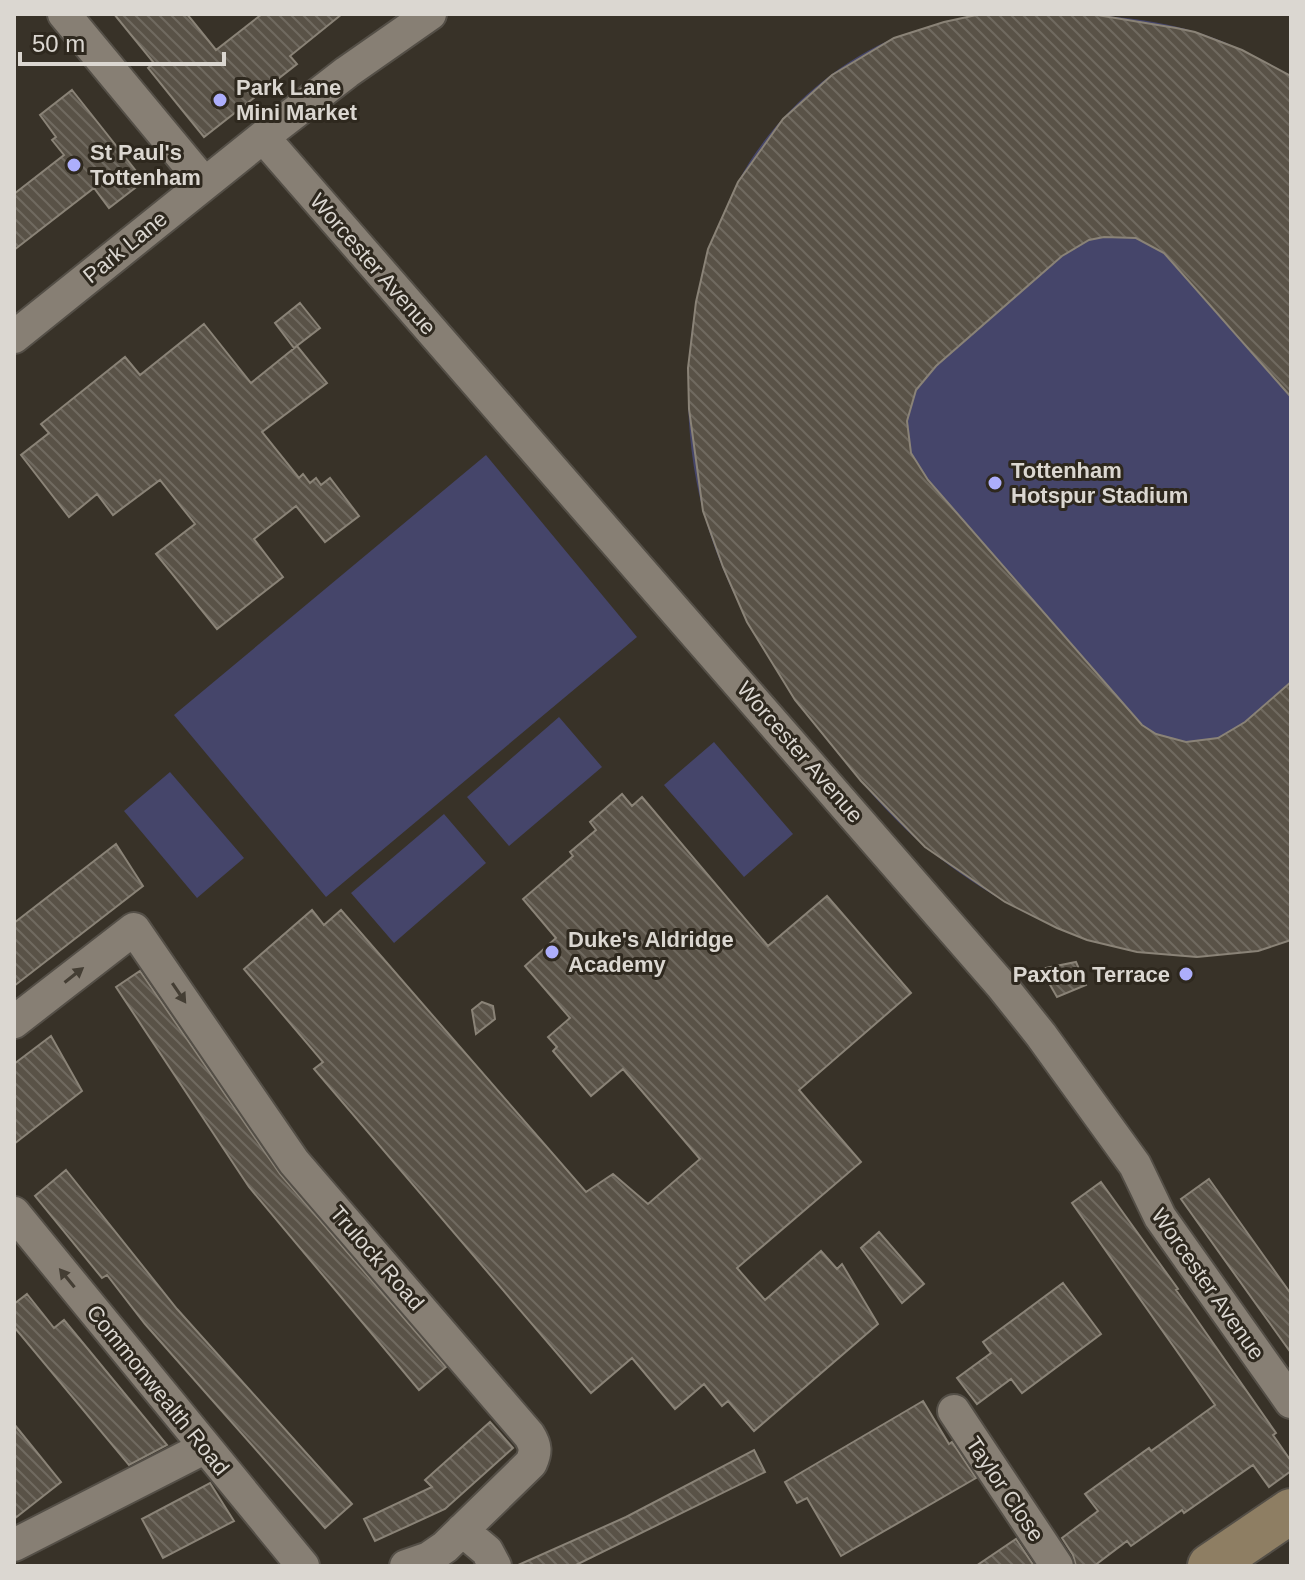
<svg xmlns="http://www.w3.org/2000/svg" width="1305" height="1580" font-family="Helvetica,sans-serif">
  <style>
    .park { fill: #45456a }
    .building { fill: url(#building-back-hatch); stroke: #8a8377; stroke-width: 2 }
    .lines { fill: none; stroke-linecap: round; stroke-linejoin: round }
    .street-casing { stroke: #544f47; stroke-width: 36 }
    .secondary-casing { stroke: #544f47; stroke-width: 48 }
    .street { stroke: #877f74; stroke-width: 32 }
    .secondary { stroke: #8e7e63; stroke-width: 44 }
    .oneway { fill: #443e34 }
    .poi-dot { fill: #adaefb; stroke: #2e281e; stroke-width: 3 }
    .labels { text-anchor: middle; dominant-baseline: central; stroke-width: 6; stroke-linejoin: round; paint-order: stroke }
    .poi-label { font-size: 22px; font-weight: bold; fill: #dbd7d1; stroke: #2e281e; text-anchor: start }
    .street-label { font-size: 22px; fill: #dbd7d1; stroke: #2e281e }
  </style>
  <defs>
    <pattern id="building-back-hatch" width="6" height="6" patternUnits="userSpaceOnUse" patternTransform="scale(2)"><rect width="6" height="6" fill="#595247"/><path d="M-1 5l2 2M0 0l6 6M5-1l2 2" fill="none" stroke="#706a60"/></pattern>
  </defs>
  <rect width="100%" height="100%" fill="#383228"/>
  <!-- park -->
  <path class="park" d="M 981,14 C 1052,14 1126,11 1196,32 C 1229,42 1261,59 1291,76 L 1291,940 C 1159,984 1031,932 927,848 C 889,817 855,775 824,736 C 772,670 727,596 704,514 C 686,448 683,373 696,305 C 700,280 713,254 721,229 C 727,214 731,196 738,182 C 770,120 833,63 897,37 C 924,27 952,20 981,14 Z
    M 486,455 L 637,637 L 326,897 L 174,715 Z
    M 559,717 L 602,767 L 509,846 L 467,797 Z
    M 714,742 L 793,834 L 744,877 L 664,785 Z
    M 170,772 L 244,858 L 197,898 L 124,811 Z
    M 444,814 L 486,863 L 394,943 L 351,893 Z"/>
  <!-- building -->
  <path class="building" d="M 114,14 L 187,14 L 216,50 L 262,14 L 342,14 L 290,56 L 297,64 L 204,137 L 148,68 L 154,63 Z
    M 981,14 L 1091,14 L 1176,28 L 1195,32 L 1242,50 L 1291,76 L 1291,397 L 1164,253 L 1136,238 L 1104,237 L 1089,240 L 1062,256 L 936,366 L 916,390 L 907,421 L 911,453 L 928,480 L 1142,725 L 1156,734 L 1186,742 L 1218,738 L 1245,722 L 1291,682 L 1291,940 L 1258,951 L 1197,957 L 1137,952 L 1087,940 L 1057,928 L 1005,902 L 925,847 L 861,781 L 795,700 L 747,622 L 723,567 L 703,511 L 689,409 L 688,368 L 696,302 L 708,249 L 738,182 L 783,119 L 832,75 L 894,38 L 944,22 Z
    M 72,90 L 144,181 L 109,208 L 94,188 L 14,250 L 14,194 L 64,155 L 52,140 L 56,137 L 40,115 Z
    M 300,303 L 320,328 L 294,348 L 275,323 Z
    M 204,324 L 251,383 L 297,346 L 327,383 L 262,432 L 299,478 L 303,474 L 310,483 L 316,478 L 321,485 L 330,478 L 359,516 L 325,542 L 296,506 L 254,539 L 283,577 L 217,629 L 156,554 L 195,524 L 160,480 L 113,515 L 97,494 L 69,517 L 21,455 L 49,433 L 41,424 L 125,357 L 140,375 Z
    M 622,794 L 632,806 L 642,797 L 768,946 L 827,896 L 911,993 L 799,1090 L 861,1162 L 737,1268 L 765,1300 L 821,1251 L 837,1269 L 842,1264 L 878,1324 L 754,1431 L 728,1401 L 722,1406 L 704,1384 L 675,1409 L 632,1358 L 591,1393 L 314,1069 L 323,1062 L 244,969 L 312,910 L 324,925 L 341,910 L 586,1192 L 613,1174 L 648,1204 L 700,1159 L 623,1069 L 591,1096 L 553,1051 L 557,1047 L 548,1037 L 570,1018 L 525,966 L 556,938 L 523,899 L 573,856 L 570,852 L 596,830 L 590,822 Z
    M 116,844 L 143,886 L 14,986 L 14,923 Z
    M 1076,962 L 1086,985 L 1057,997 L 1041,969 Z
    M 140,971 L 280,1174 L 446,1367 L 419,1390 L 249,1187 L 116,987 Z
    M 482,1002 L 493,1006 L 495,1019 L 476,1034 L 472,1010 Z
    M 51,1036 L 82,1091 L 14,1144 L 14,1064 Z
    M 66,1170 L 177,1309 L 352,1504 L 325,1528 L 145,1324 L 107,1275 L 102,1278 L 35,1196 Z
    M 1209,1179 L 1291,1294 L 1291,1353 L 1181,1199 Z
    M 1101,1182 L 1178,1289 L 1176,1290 L 1276,1433 L 1273,1435 L 1291,1461 L 1291,1471 L 1269,1487 L 1253,1465 L 1184,1513 L 1182,1510 L 1131,1546 L 1127,1541 L 1094,1566 L 1076,1566 L 1073,1555 L 1062,1538 L 1098,1511 L 1085,1494 L 1149,1448 L 1151,1451 L 1215,1405 L 1072,1203 Z
    M 879,1232 L 924,1284 L 902,1303 L 861,1248 Z
    M 1063,1283 L 1101,1334 L 1022,1393 L 1011,1379 L 977,1404 L 957,1378 L 991,1353 L 983,1342 Z
    M 27,1294 L 54,1328 L 64,1320 L 167,1445 L 129,1465 L 14,1327 L 14,1304 Z
    M 923,1401 L 949,1444 L 952,1442 L 976,1478 L 841,1556 L 807,1498 L 797,1503 L 785,1482 Z
    M 490,1422 L 513,1448 L 445,1509 L 375,1541 L 364,1519 L 432,1487 L 425,1480 Z
    M 14,1424 L 61,1482 L 14,1519 Z
    M 754,1450 L 765,1472 L 574,1566 L 516,1566 L 626,1517 Z
    M 210,1483 L 234,1521 L 163,1558 L 142,1519 Z
    M 1016,1539 L 1034,1566 L 976,1566 Z"/>
  <g class="lines">
    <defs>
      <path id="street" d="M 64,14 L 204,183
        M 263,137 L 1002,986 L 1041,1035 L 1135,1165 L 1160,1217 L 1291,1402
        M 14,337 L 263,137 L 347,72 L 430,14
        M 14,1022 L 134,929 L 294,1162 L 529,1435 C 536,1446 536,1452 531,1463 L 445,1547 L 429,1558 L 406,1566
        M 14,1213 L 303,1566
        M 954,1411 L 1057,1566
        M 462,1530 L 487,1551 L 495,1566
        M 14,1545 L 204,1448"/>
      <path id="secondary" d="M 1210,1566 L 1291,1511"/>
    </defs>
    <!-- street casing -->
    <use href="#street" class="street-casing"/>
    <!-- secondary casing -->
    <use href="#secondary" class="secondary-casing"/>
    <!-- street -->
    <use href="#street" class="street"/>
    <!-- secondary -->
    <use href="#secondary" class="secondary"/>
  </g>
  <!-- one-way arrows -->
  <defs><path id="oneway-solid" d="M-6-.8H1V-3.2L6.5 0L1 3.2V.8H-6Z" transform="scale(2)"/></defs>
  <g class="oneway">
    <use href="#oneway-solid" transform="translate(74 975) rotate(-38)"/>
    <use href="#oneway-solid" transform="translate(179 993) rotate(56)"/>
    <use href="#oneway-solid" transform="translate(67 1278) rotate(-129)"/>
  </g>
  <!-- markers -->
  <g class="poi-dot">
    <circle cx="220" cy="100" r="8"/>
    <circle cx="74" cy="165" r="8"/>
    <circle cx="995" cy="483" r="8"/>
    <circle cx="552" cy="952" r="8"/>
    <circle cx="1186" cy="974" r="8"/>
  </g>
  <g class="labels">
    <!-- poi labels -->
    <g class="poi-label">
      <text x="236" y="87">Park Lane<tspan x="236" dy="25">Mini Market</tspan></text>
      <text x="90" y="152">St Paul's<tspan x="90" dy="25">Tottenham</tspan></text>
      <text x="1011" y="470">Tottenham<tspan x="1011" dy="25">Hotspur Stadium</tspan></text>
      <text x="568" y="939">Duke's Aldridge<tspan x="568" dy="25">Academy</tspan></text>
      <text x="1170" y="974" text-anchor="end">Paxton Terrace</text>
    </g>
    <!-- street labels -->
    <g class="street-label">
      <text transform="translate(125 247) rotate(-39)">Park Lane</text>
      <text transform="translate(373 264) rotate(49)">Worcester Avenue</text>
      <text transform="translate(800 752) rotate(49)">Worcester Avenue</text>
      <text transform="translate(377 1258) rotate(49)">Trulock Road</text>
      <text transform="translate(1208 1284) rotate(55)">Worcester Avenue</text>
      <text transform="translate(158 1390) rotate(51)">Commonwealth Road</text>
      <text transform="translate(1005 1489) rotate(56)">Taylor Close</text>
    </g>
  </g>
  <!-- border -->
  <rect width="1305" height="1580" fill="none" stroke="#dbd7d1" stroke-width="32"/>
  <!-- scale -->
  <path d="M20 52v12h204v-12" fill="none" stroke="#dbd7d1" stroke-width="4"/>
  <text x="32" y="52" font-size="24" fill="#dbd7d1" stroke="#2e281e" stroke-width="6" paint-order="stroke">50 m</text>
</svg>
